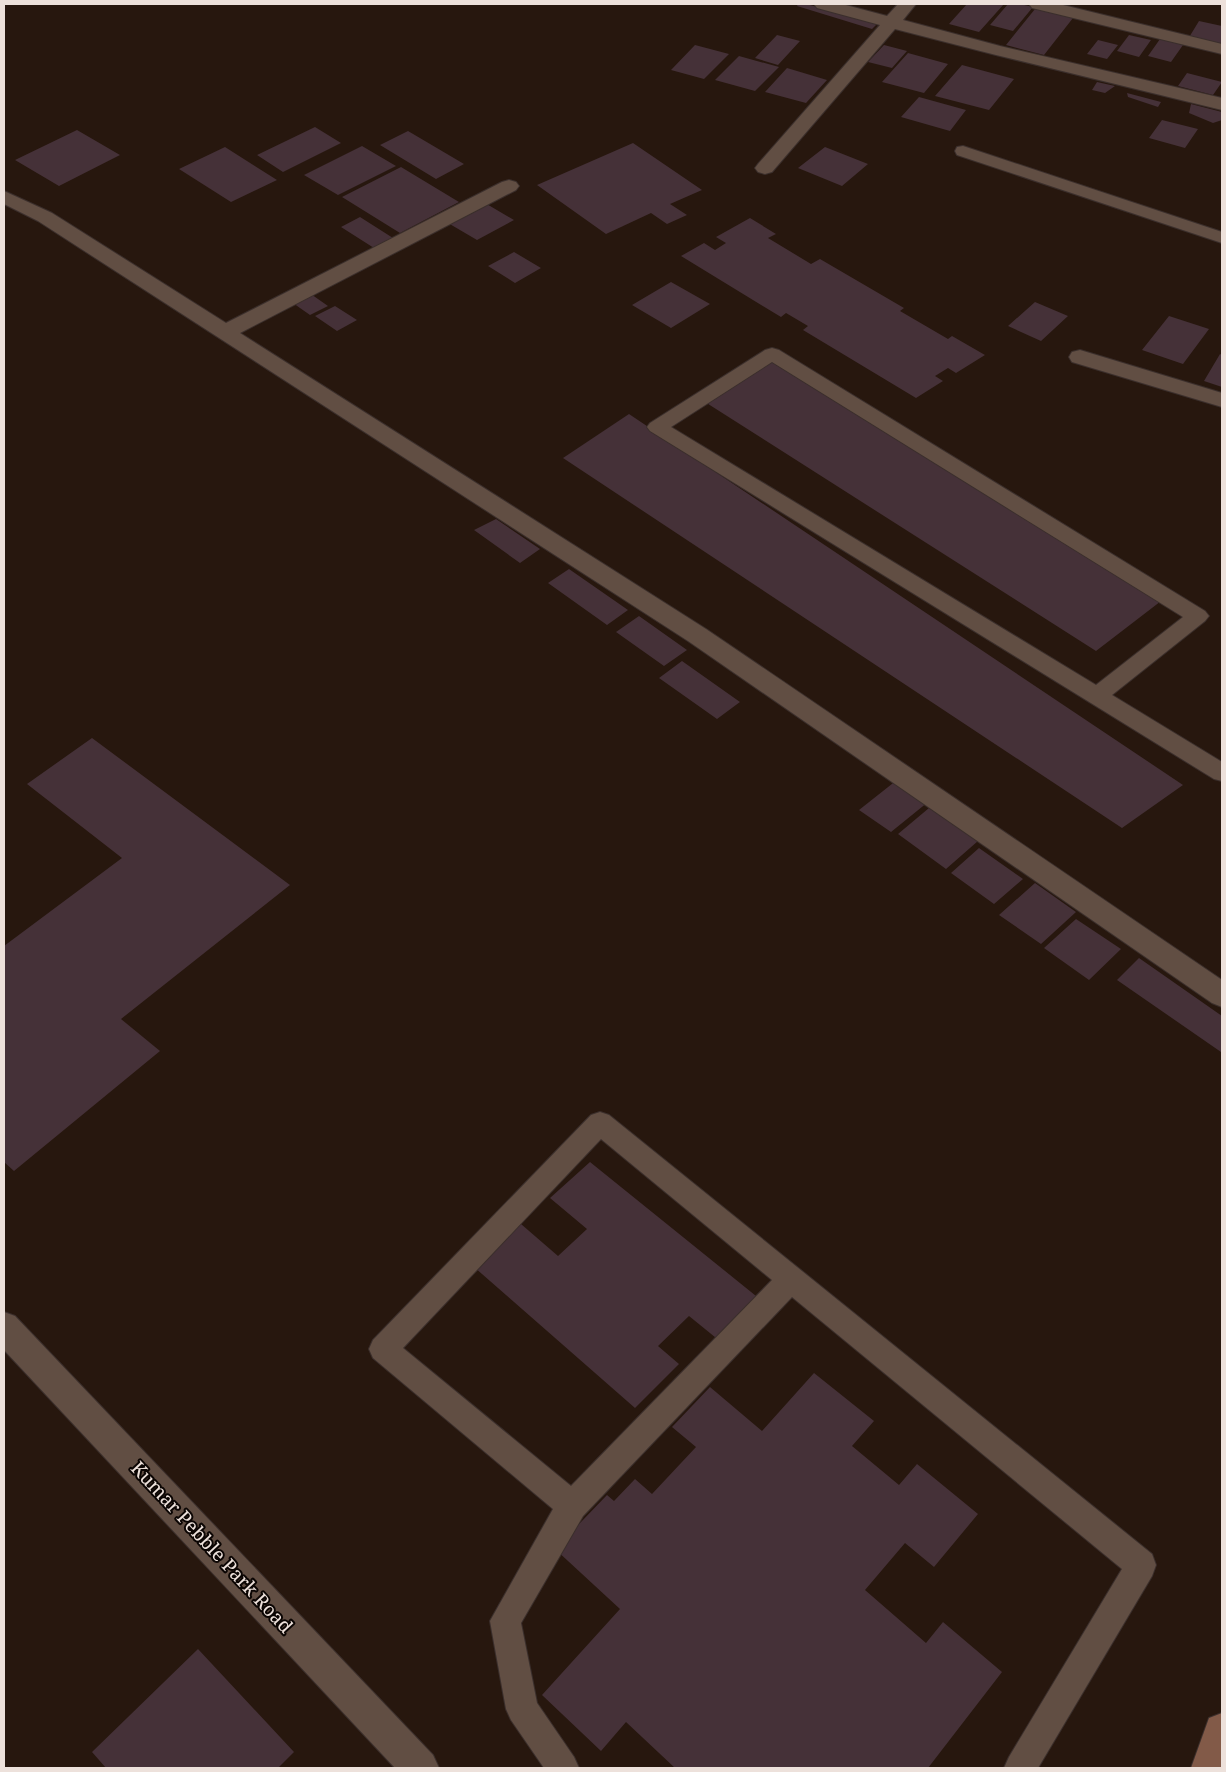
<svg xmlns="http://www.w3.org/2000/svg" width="1226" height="1772" font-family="'Noto Serif',serif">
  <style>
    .building { fill: #453138 }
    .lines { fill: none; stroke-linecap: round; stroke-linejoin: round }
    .service-casing { stroke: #3b2f2c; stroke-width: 2 }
    .minor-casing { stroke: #3b2f2c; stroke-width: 2 }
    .secondary-casing { stroke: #3b2f2c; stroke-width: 2 }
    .service { fill: #614e43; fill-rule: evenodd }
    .minor { fill: #614e43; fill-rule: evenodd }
    .secondary { fill: #825a48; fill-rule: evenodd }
    .labels { text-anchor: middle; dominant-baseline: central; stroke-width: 4; stroke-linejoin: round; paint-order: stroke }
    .near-street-label { font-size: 19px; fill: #ede1db; stroke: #0b0503 }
  </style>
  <rect width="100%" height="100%" fill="#27170e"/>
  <!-- building -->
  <path class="building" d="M 798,4 L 806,4 L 878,23 L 872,29 L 797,6 Z
    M 967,4 L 1004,4 L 979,32 L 949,24 Z
    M 1008,4 L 1020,4 L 1033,7 L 1013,31 L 990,25 Z
    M 1035,9 L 1073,18 L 1044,55 L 1006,45 Z
    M 1199,21 L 1222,26 L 1222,47 L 1188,39 Z
    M 777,35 L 800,41 L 778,65 L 755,58 Z
    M 1129,35 L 1151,40 L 1139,57 L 1117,51 Z
    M 1160,39 L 1183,45 L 1171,62 L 1148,56 Z
    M 1098,40 L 1118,45 L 1107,59 L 1087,54 Z
    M 695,45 L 729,54 L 704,79 L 671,70 Z
    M 884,45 L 907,51 L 892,68 L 868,62 Z
    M 908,53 L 948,64 L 924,93 L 882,82 Z
    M 739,56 L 779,67 L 755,91 L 715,80 Z
    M 962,65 L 1014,79 L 989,110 L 935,96 Z
    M 787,68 L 827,80 L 806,103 L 765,92 Z
    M 1187,73 L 1222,82 L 1213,95 L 1178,86 Z
    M 1097,82 L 1115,86 L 1105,93 L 1092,90 Z
    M 1127,93 L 1161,102 L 1158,107 L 1128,97 Z
    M 919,97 L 966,110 L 950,131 L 901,117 Z
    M 1191,104 L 1222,112 L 1222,120 L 1213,123 L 1189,113 Z
    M 1162,120 L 1198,129 L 1185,148 L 1149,138 Z
    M 315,127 L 341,143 L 283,172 L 257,155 Z
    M 77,130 L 120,155 L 59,186 L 15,160 Z
    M 408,131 L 464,164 L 436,179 L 380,145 Z
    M 633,143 L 702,190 L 670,204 L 687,215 L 667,224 L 651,213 L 606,234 L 537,185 Z
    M 362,146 L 396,166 L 338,195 L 304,175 Z
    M 225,147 L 277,180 L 231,202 L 179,169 Z
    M 825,147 L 868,164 L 842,186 L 798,168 Z
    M 401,167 L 459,202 L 400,233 L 342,197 Z
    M 485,203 L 514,220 L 477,240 L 448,223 Z
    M 360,217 L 393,238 L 374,248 L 341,227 Z
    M 750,218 L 776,234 L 768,238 L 811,264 L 820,259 L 904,308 L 900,311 L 948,339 L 952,336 L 985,355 L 956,373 L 948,368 L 935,376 L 943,381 L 916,398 L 803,330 L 808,326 L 786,313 L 781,317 L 681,256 L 704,243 L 715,250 L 726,243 L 716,237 Z
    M 514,252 L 541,268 L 515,283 L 488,266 Z
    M 671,282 L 710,304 L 671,328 L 632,305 Z
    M 308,292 L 328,306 L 310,315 L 290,301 Z
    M 1035,302 L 1068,316 L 1041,341 L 1008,326 Z
    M 335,306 L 357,320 L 337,331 L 315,316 Z
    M 1169,316 L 1209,329 L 1183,364 L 1142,350 Z
    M 1220,354 L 1222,355 L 1222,387 L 1204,381 Z
    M 774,360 L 1165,598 L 1096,651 L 705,402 Z
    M 629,414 L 1183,785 L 1122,828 L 563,458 Z
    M 496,519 L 540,549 L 520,563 L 474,530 Z
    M 569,569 L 628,610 L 607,625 L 548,583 Z
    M 639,616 L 687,650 L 664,666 L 616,632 Z
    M 682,661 L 740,702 L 717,719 L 659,678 Z
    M 92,738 L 290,885 L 121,1019 L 160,1051 L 14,1171 L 4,1162 L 4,946 L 122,858 L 27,784 Z
    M 902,776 L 933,798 L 891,832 L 859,810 Z
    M 929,808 L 978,841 L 946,869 L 898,834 Z
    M 979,848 L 1023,879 L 994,904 L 951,873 Z
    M 1035,883 L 1076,912 L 1041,944 L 999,915 Z
    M 1076,919 L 1121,949 L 1089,980 L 1044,948 Z
    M 1139,958 L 1222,1016 L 1221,1052 L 1117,980 Z
    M 590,1162 L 761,1300 L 721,1342 L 689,1316 L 658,1346 L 679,1364 L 635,1408 L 474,1267 L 521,1224 L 558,1256 L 587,1229 L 550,1198 Z
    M 814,1373 L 874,1421 L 852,1446 L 899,1485 L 917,1464 L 978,1514 L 934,1567 L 905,1543 L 865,1590 L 926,1643 L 943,1622 L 1002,1672 L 928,1768 L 675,1768 L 626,1722 L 601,1751 L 542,1695 L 620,1609 L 555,1549 L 607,1495 L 614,1501 L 635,1479 L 652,1494 L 696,1447 L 672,1427 L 710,1387 L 762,1431 Z
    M 198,1649 L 294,1752 L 278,1768 L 106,1768 L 92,1752 Z"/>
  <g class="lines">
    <defs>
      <path id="service" d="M 963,146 L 1222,232 L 1222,243 L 957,155 L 955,151 L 957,147 Z
        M 772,348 L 779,350 L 1205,611 L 1209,616 L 1205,621 L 1112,695 L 1222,762 L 1222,781 L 1214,779 L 650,431 L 647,427 L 650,423 L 765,350 ZM 772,362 L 1183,617 L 1096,685 L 671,427 Z
        M 600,1112 L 609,1115 L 1152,1554 L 1156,1565 L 1152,1576 L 1038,1768 L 1004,1768 L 1009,1757 L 1122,1569 L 792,1297 L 583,1516 L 521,1623 L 537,1703 L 574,1757 L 579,1768 L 544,1768 L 511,1720 L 506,1709 L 490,1621 L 553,1509 L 373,1358 L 369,1349 L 373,1340 L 591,1115 ZM 601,1139 L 772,1280 L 571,1486 L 403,1348 Z"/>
      <path id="minor" d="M 814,4 L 842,4 L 887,16 L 898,4 L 916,4 L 903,20 L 1000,46 L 1222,98 L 1222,110 L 996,55 L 895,29 L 772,172 L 765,174 L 758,172 L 755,168 L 758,164 L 880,25 L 817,8 Z
        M 1029,4 L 1059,4 L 1222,44 L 1222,54 L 1032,8 Z
        M 509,180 L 516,182 L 519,186 L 516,190 L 240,333 L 706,629 L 1222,980 L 1222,1007 L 1212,1003 L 688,641 L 38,221 L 4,204 L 4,191 L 52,213 L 226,323 L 502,182 Z
        M 1080,350 L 1222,393 L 1222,407 L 1072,362 L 1069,357 L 1072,352 Z
        M 4,1312 L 15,1316 L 433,1755 L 439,1768 L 395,1768 L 4,1350 Z"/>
      <path id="secondary" d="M 1222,1713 L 1222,1768 L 1191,1768 L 1209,1718 Z"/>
    </defs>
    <!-- service casing -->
    <use href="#service" class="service-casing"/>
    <!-- minor casing -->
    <use href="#minor" class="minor-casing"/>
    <!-- secondary casing -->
    <use href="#secondary" class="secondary-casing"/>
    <!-- service -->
    <use href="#service" class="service"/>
    <!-- minor -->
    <use href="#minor" class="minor"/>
    <!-- secondary -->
    <use href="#secondary" class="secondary"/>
  </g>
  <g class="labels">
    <!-- near-street labels -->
    <g class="near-street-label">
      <text transform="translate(212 1547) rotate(47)">Kumar Pebble Park Road</text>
    </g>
  </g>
  <!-- border -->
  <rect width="1226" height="1772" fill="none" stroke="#ede1db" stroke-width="10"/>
</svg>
